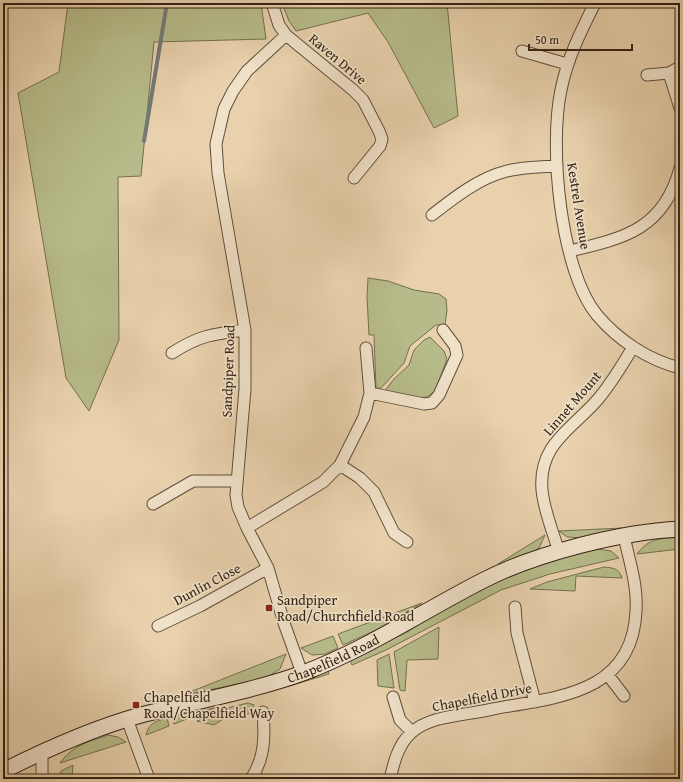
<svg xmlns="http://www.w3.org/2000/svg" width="683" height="782" font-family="'Gentium Book Plus',serif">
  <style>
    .green { fill: #b6bb89; stroke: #756e4f }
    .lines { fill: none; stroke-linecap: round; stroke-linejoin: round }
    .stream { stroke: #747a76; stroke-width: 4 }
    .street-casing { stroke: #614e3b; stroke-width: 13 }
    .secondary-casing { stroke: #342215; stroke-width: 17 }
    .street { stroke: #f0e1c9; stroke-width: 11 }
    .secondary { stroke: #f0e1c9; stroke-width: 15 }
    .poi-dot { fill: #8f2418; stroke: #f0e1c9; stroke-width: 1.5 }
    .labels { text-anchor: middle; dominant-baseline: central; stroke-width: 3.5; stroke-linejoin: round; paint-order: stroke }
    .street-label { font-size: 14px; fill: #342215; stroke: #f0e1c9 }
    .poi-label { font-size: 14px; fill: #342215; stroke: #f0e1c9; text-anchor: start }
  </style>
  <rect width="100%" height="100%" fill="#e8d1ac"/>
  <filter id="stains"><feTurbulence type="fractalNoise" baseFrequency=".005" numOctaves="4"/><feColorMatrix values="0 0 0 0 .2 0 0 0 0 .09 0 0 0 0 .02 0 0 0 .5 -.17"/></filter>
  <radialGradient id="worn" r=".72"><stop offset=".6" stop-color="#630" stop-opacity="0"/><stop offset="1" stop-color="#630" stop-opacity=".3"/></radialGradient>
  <!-- green -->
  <path class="green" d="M 68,3 L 261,3 L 266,39 L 154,42 L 141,176 L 118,177 L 119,340 L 89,411 L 66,378 L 18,93 L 59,72 Z
    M 282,3 L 447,3 L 458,116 L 434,128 L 388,42 L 368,13 L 296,31 L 289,21 Z
    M 368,278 L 388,281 L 414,290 L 439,294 L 446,299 L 447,310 L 445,325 L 436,325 L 410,346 L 404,363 L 381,388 L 376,388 L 374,335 L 369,335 L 367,297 Z
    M 430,337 L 444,351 L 447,359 L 435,391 L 427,397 L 416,398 L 384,392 L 394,379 L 409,365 L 414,350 L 424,340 Z
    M 622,528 L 582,538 L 567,537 L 559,531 Z
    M 545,535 L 539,548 L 529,554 L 498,564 Z
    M 680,537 L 680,549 L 637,554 C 650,537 660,539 680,537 Z
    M 597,549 L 611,551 L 619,558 L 550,574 L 501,590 L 386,650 L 352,665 L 350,660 L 407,632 L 447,607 L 500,580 L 550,561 Z
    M 604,567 C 613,568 619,568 622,578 L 576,576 L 575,591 L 530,589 L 547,582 Z
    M 422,603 L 376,630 L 343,645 L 338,634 Z
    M 439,627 L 438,659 L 407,660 L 405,691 L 400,690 L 394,652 Z
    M 333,636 L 338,648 L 325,654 L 312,655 L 301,648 Z
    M 286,654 L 280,669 L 266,678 L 180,696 Z
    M 389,654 L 394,688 L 378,686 L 377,660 Z
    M 328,670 L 329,674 L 286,687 L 286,685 Z
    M 248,703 L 254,705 C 251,719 241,713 231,715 C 225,717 219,722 214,725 L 197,721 L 223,709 Z
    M 215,708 L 174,724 L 173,716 Z
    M 167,718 L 169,726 L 146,735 C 149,723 156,721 167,718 Z
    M 108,735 L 118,737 L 126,742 L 60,763 C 73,745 88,742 108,735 Z
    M 73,765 L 72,779 L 58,779 L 61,771 Z"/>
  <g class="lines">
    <!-- stream -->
    <path class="stream" d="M 144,141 L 167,3"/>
    <defs>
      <path id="street" d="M 272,3 L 279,25 L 286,35 L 353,90 L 363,100 L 379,131 L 382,139 L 380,146 L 354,178
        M 595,3 C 581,31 567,59 561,90 C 549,146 560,270 597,315 C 618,340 648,360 680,368
        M 286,35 L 247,71 L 233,91 L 224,109 L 216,144 L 218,173 L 245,330 L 245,389 L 236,495 L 238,507 L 247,528 L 268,568 L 284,623 L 302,673
        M 522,51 L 567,64
        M 680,67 L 669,73 L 680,108
        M 647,75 L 669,73
        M 432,215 C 455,197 479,178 507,171 C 523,167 540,167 556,166
        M 570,251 C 625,238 664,229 680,168
        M 172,353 C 200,335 213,334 245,330
        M 370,393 L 424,404 L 432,403 L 439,395 L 457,355 L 455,346 L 443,330
        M 340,465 L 360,478 L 374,492 L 394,533 L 407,542
        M 153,504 L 193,481 L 236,481
        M 247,528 L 323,482 L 340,465 L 364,417 L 370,393 L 366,348
        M 559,552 C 553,532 544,511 542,490 C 538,443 574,428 599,398 C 612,382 623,364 633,347
        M 515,607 L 517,633 L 535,702
        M 158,626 L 200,606 L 268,568
        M 608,675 L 624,696
        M 393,697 L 400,720 L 412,732
        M 127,719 L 149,779
        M 42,779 L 42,752
        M 251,779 C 265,758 265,736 263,712
        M 390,779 C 394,762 398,745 411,733 C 426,719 452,716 471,713 C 484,711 497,708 510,706 C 571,696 633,686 636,611 C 638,586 629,560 624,536"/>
      <g id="secondary">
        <path id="s1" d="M 3,771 C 47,749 93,728 141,715 C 195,701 250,692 303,673 C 367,649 423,611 484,580 C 537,553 621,532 680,529"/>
      </g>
    </defs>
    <!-- street casing -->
    <use href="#street" class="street-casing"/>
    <!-- secondary casing -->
    <use href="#secondary" class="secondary-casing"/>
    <!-- street -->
    <use href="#street" class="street"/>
    <!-- secondary -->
    <use href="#secondary" class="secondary"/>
  </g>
  <!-- markers -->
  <g class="poi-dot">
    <rect x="265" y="604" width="8" height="8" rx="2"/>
    <rect x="132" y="701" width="8" height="8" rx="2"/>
  </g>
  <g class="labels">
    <!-- street labels -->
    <g class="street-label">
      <text transform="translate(338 59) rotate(40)">Raven Drive</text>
      <text transform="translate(579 206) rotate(81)">Kestrel Avenue</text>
      <text transform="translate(228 371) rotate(-88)">Sandpiper Road</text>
      <text transform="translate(572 403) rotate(-49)">Linnet Mount</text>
      <text transform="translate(207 584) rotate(-28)">Dunlin Close</text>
      <text stroke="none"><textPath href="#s1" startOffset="350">Chapelfield Road</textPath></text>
      <text transform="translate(482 697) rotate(-11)">Chapelfield Drive</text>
    </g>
    <!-- poi labels -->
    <g class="poi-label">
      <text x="277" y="600">Sandpiper<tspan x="277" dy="16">Road/Churchfield Road</tspan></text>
      <text x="144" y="697">Chapelfield<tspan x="144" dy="16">Road/Chapelfield Way</tspan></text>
    </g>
  </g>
  <!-- margin -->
  <rect width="683" height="782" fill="none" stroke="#e8d1ac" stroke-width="16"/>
  <rect x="4" y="4" width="675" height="774" fill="none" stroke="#342215" stroke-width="2"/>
  <rect x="8" y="8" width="667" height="766" fill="none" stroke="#342215"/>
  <!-- scale -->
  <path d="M529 44v6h103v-6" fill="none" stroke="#342215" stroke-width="2"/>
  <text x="535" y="44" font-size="12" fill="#342215" stroke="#f0e1c9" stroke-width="3" paint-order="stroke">50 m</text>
  <rect width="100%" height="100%" filter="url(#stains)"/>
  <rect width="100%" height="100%" fill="url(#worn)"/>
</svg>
